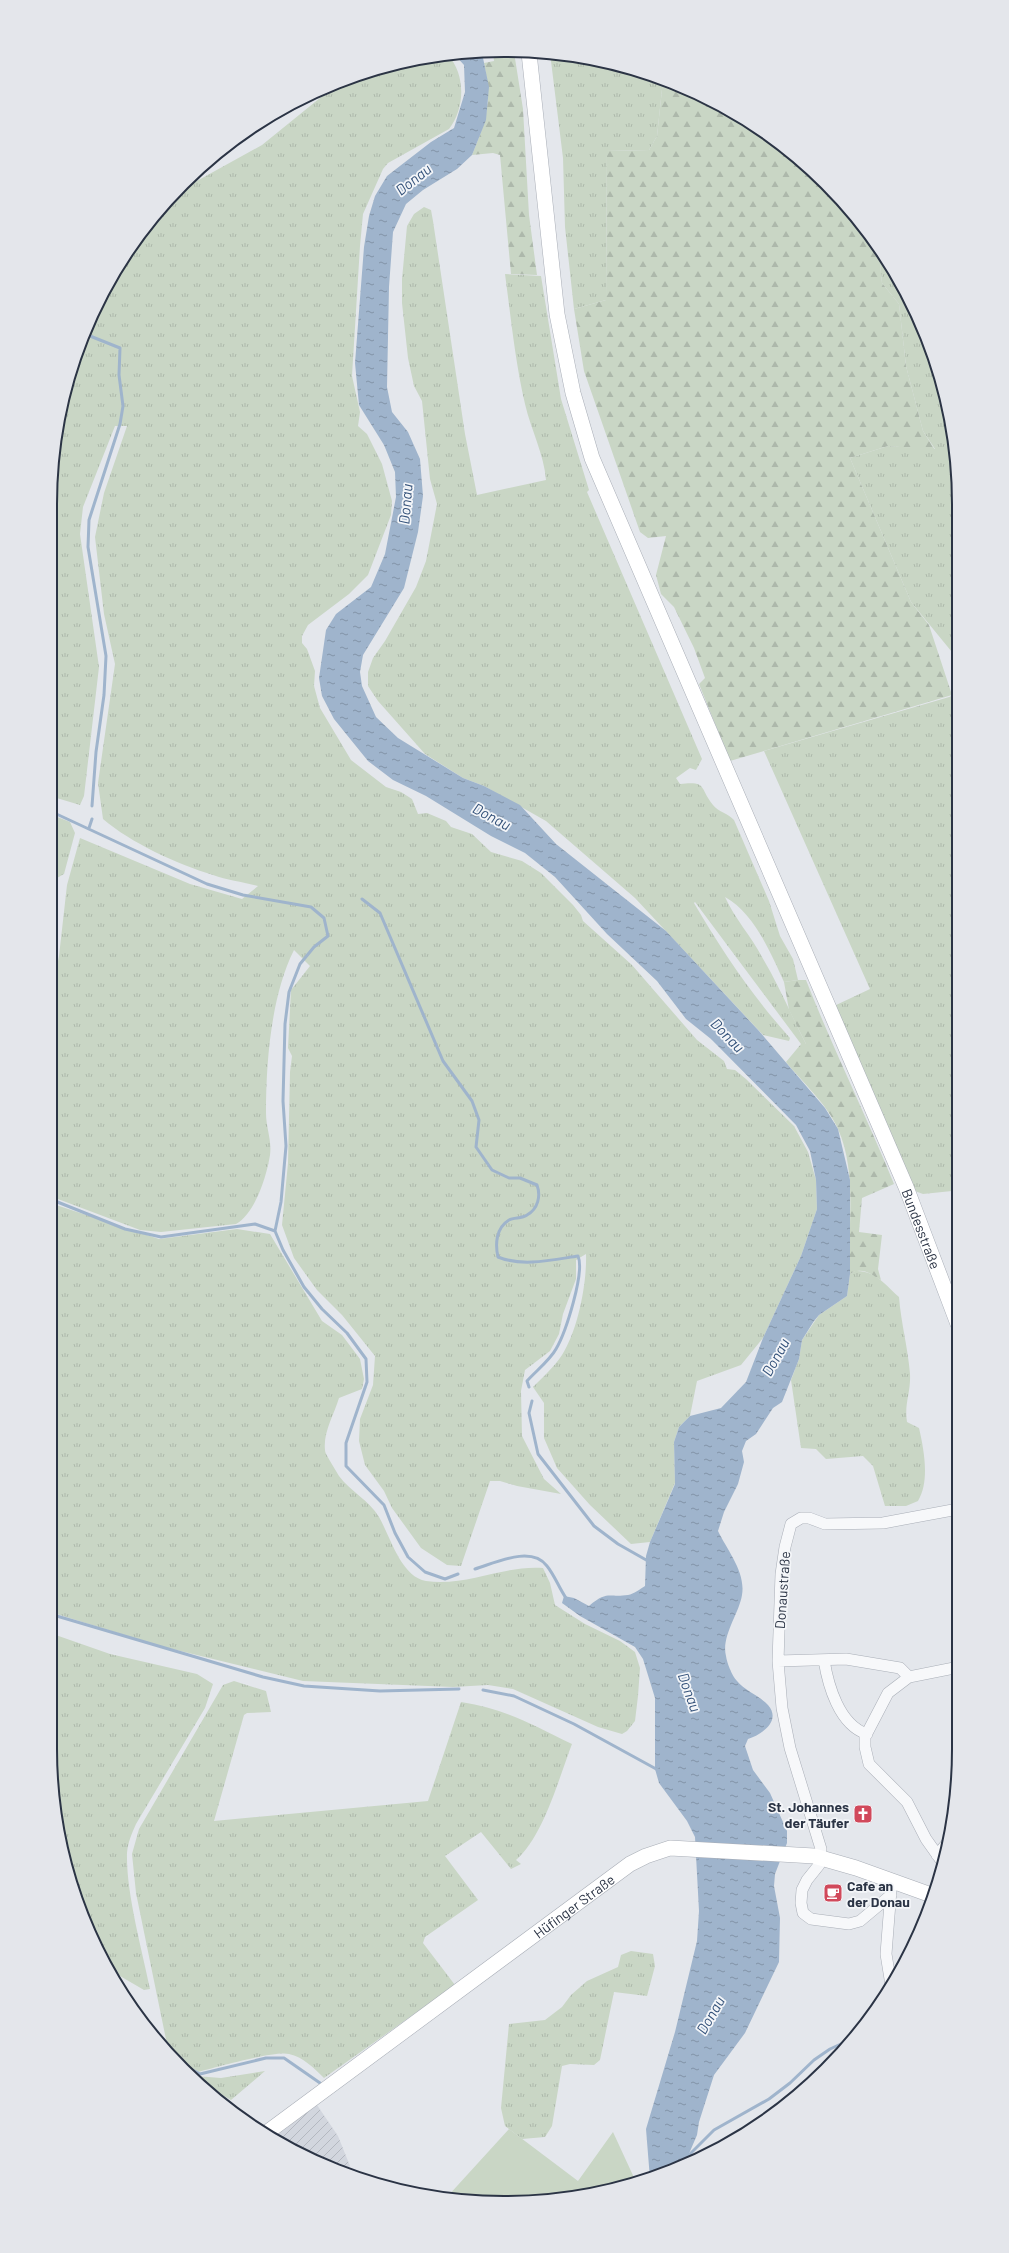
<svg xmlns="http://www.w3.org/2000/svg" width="1009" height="2253" font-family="Barlow,sans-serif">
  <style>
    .industrial { fill: url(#industrial-furrows) }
    .grass { fill: url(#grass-tufts) }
    .forest { fill: url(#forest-firs) }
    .garden { fill: #c9d6c5 }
    .water { fill: url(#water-ripples) }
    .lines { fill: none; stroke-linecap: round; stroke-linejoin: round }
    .stream { stroke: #9fb4cc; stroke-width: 3 }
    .street-casing { stroke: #a9aeb7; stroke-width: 12 }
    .secondary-casing { stroke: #a9aeb7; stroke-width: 16 }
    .street { stroke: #f7f8fa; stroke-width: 11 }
    .secondary { stroke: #fff; stroke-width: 15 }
    .labels { text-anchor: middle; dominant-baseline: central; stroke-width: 3.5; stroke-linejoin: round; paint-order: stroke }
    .street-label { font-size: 14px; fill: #2b3445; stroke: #f4f6f9 }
    .poi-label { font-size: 14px; font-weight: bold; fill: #2b3445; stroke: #f4f6f9; text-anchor: end }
    .water-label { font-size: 15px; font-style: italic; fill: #34527a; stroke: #f4f6f9 }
    .rim { fill: none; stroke: #2b3445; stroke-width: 2 }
  </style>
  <defs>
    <pattern id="industrial-furrows" width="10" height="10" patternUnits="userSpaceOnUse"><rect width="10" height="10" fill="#d2d6de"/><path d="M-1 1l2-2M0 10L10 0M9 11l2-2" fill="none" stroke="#b4b8c0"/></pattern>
    <pattern id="grass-tufts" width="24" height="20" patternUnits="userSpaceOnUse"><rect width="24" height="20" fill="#c9d6c5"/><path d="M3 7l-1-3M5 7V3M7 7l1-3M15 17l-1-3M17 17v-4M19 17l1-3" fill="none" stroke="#adb8ab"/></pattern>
    <pattern id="forest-firs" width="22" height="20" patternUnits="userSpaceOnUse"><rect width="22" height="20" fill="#c9d6c5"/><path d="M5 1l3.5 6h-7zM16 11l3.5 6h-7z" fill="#adb8ab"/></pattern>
    <pattern id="water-ripples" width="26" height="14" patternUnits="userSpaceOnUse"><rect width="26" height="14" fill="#9fb4cc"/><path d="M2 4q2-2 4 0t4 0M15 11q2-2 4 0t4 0" fill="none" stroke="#8293a7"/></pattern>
  </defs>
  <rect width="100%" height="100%" fill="#e4e7ec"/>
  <!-- industrial -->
  <path class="industrial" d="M 317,2105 L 338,2136 L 350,2166 L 344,2173 L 272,2139 Z"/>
  <!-- grass -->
  <path class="grass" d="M 550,53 L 564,54 L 651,74 L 663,80 L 657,136 L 649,150 L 607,151 L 606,300 L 574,309 L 565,227 L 563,158 Z
    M 448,55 C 466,75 465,108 449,129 L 388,163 L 383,169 L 363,214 L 360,246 L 352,376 L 360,412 L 358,426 L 367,434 L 382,464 L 392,501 L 391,515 L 368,575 L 349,594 L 308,625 L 302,636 L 302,643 L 307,649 L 315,671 L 314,686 L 320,708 L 351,760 L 386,787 L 401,792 L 412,799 L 418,814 L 427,813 L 446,821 L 451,827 L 472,834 L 491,852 L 522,861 L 541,873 L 573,905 L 581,915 L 583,921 L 632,965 L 697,1040 L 724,1061 L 727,1069 L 735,1070 L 746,1079 L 794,1126 L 808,1152 L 816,1180 L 817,1209 L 801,1256 L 763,1338 L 741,1365 L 697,1381 L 690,1416 L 679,1427 L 674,1442 L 675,1483 L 650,1542 L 631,1544 L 590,1505 L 557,1468 L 544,1438 L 544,1403 L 533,1387 C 543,1377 554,1367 562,1355 C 578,1330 587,1283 586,1254 L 576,1260 L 576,1279 L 563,1314 L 559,1334 L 550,1351 L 525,1370 L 521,1391 L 522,1436 L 544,1479 L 561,1494 L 517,1486 L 500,1481 L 490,1481 L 461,1566 L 447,1565 L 421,1548 L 392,1508 L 384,1491 L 365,1465 L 359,1441 L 360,1419 L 373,1385 L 375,1356 L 342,1315 L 317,1290 L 294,1258 L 282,1225 L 288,1163 L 290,1072 L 292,1056 L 288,1048 L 291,990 L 310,966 L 294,950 C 271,996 266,1062 266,1113 C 266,1128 272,1140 270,1155 C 267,1175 255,1214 236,1224 L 161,1232 L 140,1230 L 50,1196 L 50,1159 L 53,1150 L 54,1119 L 50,1081 L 50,1001 L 59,956 L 67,885 L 80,838 L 190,884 L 242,899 L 258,886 C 243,882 227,880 213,875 C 177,864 131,843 103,819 L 98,783 L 115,664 L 104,614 L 95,537 L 104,493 L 127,426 L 115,426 L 83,507 L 80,534 L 99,667 L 84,796 L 80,805 L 50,796 L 50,504 L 59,416 L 74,358 L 111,277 L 163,205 L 177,192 L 262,145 L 336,85 L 387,65 Z
    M 424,207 L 431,210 L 433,221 L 465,434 L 477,495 L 546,480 C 544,454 531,430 525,404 C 515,361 511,318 505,274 L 541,276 L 561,399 L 589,490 L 587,492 L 702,759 L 696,770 L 690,768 L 676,778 L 680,784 C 708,781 699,788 713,805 C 718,812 728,813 734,820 L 769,901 L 780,936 L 793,959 L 798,980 L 784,982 C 771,953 754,913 725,897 C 735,919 751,936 762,957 C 779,985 791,1015 806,1044 L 801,1044 L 695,902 L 694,903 C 722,951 753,997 790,1038 L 789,1041 L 763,1035 L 635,898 L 546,821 L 484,786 L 463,778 L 425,754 L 378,701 L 368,686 L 368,672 L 373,658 L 385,641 L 416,587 L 426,561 L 437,504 L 430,479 L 422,401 L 414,386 L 408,358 L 402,303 L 402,279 L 407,226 L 414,214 Z
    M 879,254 L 912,304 L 943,387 L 955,445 L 956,657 L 911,602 L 850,458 L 888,446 L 935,449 L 923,431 L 906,366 L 899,304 L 882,283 Z
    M 956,695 L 957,1199 L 952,1191 L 923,1194 L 912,1190 L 834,1006 L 870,989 L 764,751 Z
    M 50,814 L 70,822 L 75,833 L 64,874 L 50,882 Z
    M 50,883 L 56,893 L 50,961 Z
    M 50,1203 L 159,1239 L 237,1229 L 270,1234 L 322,1321 L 342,1335 L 360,1359 L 364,1379 L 362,1389 L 339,1398 C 334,1415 323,1432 325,1450 C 325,1453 328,1457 330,1461 C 333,1466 336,1471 339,1476 C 351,1492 369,1500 379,1517 C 390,1536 401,1577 426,1581 C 466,1587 503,1565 543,1568 L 550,1583 L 555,1605 L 585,1624 L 620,1641 L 635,1652 L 640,1668 L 638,1696 L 635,1721 L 627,1731 L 622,1734 L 598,1727 L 513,1689 L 488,1685 L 453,1687 L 303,1681 L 160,1646 L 50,1612 Z
    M 855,1271 C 876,1270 885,1285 899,1297 C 901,1323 908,1348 910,1374 C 911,1392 904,1404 907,1422 L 919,1428 C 924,1450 930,1481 918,1501 L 906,1506 L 885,1506 L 873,1466 L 863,1456 L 826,1459 L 816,1449 L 801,1448 L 791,1380 L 799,1359 L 802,1340 L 819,1315 L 847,1296 L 850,1274 Z
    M 50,1633 L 110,1654 L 197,1674 L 213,1684 L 205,1708 L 136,1824 C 132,1833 128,1842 127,1853 C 126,1893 142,1949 150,1989 L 144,1990 L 108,1969 L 74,1895 L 59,1837 L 50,1748 Z
    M 234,1681 L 266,1691 L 271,1712 L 247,1713 L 244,1715 L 214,1821 L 428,1801 L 461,1702 C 506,1709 531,1724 572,1744 C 559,1778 543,1837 516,1860 L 521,1864 L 511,1869 L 481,1832 L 445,1856 L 478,1900 L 425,1937 L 423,1943 L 455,1985 L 324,2078 C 314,2068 303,2057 289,2054 C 275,2050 210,2069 193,2073 L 195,2076 L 221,2078 L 265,2071 L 231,2100 L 198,2081 L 169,2054 L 136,1893 L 132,1854 L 139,1829 L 223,1685 Z
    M 631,1951 L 653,1954 L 655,1966 L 647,1996 L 614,1992 L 600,2060 L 594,2065 L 570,2064 L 562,2066 L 552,2126 L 545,2137 L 522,2139 L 505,2126 L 501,2108 L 509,2024 L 545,2020 L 562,2007 L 571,1995 L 587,1981 L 618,1967 L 621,1955 Z"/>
  <!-- forest -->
  <path class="forest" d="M 493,52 L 514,52 L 523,109 L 529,215 L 537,275 L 511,274 L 500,155 L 493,153 L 472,155 C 487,118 492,104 484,63 L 494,61 Z
    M 663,80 L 757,127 L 846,205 L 879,254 L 882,283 L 899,304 L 906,366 L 923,431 L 935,450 L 888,446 L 850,458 L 911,602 L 929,625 L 952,695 L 730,761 L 699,684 L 705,678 L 694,648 L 674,607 L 661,594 L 656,575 L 666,536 L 648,538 L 640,532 L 584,371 L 574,309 L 606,300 L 607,151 L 649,150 L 657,136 Z
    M 798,980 L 806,980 C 833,1049 866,1115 894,1184 L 862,1198 L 859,1232 L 882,1235 L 878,1269 L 881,1280 C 871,1274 861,1266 850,1274 C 847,1227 858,1174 838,1129 C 827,1104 803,1083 786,1062 L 801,1044 L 806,1044 L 789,1010 L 784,982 Z"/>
  <!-- garden -->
  <path class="garden" d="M 509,2129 L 578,2181 L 613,2132 L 636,2182 L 564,2199 L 504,2203 L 447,2197 Z"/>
  <!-- water -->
  <path class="water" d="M 475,51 L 481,51 L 482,53 L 489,87 L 486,120 L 472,155 L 457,169 L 423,190 L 406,204 L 393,232 L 389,287 L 387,387 L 392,412 L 408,432 L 420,459 L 423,496 L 418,532 L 404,588 L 363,655 L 360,672 L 362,686 L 376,717 L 398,738 L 463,778 L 484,786 L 520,805 L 556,844 L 666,931 L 759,1031 L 825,1108 L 838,1129 L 850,1180 L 850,1274 L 847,1296 L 819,1315 L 814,1321 L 802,1340 L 799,1359 L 782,1402 L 773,1408 L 756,1434 L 746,1441 L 742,1451 L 744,1462 L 738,1484 L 724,1512 L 718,1531 C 727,1550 746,1572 742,1595 C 739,1614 721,1636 726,1656 C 727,1663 732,1676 737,1681 C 745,1691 760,1696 768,1705 C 782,1721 761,1735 748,1739 L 745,1746 L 753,1770 L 770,1793 L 787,1831 L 787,1843 L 775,1874 L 774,1886 L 780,1918 L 779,1962 L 745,2033 L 714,2075 L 699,2122 L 697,2135 L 685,2163 L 650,2179 L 646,2129 L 675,2032 L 697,1941 L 699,1911 L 695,1837 L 687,1821 L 659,1783 L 655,1769 L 655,1698 L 643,1659 L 635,1647 L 580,1616 L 562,1603 L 564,1596 L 574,1598 L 589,1606 C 608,1590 608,1598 628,1595 C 634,1594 640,1589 645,1586 L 646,1556 L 650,1542 L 675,1484 L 674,1442 L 679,1427 L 690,1416 L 721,1408 L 746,1382 L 763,1338 L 801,1256 L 817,1209 L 816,1180 L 810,1151 L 796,1125 L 711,1039 L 686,1019 L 657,981 L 607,934 L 555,877 L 525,853 L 491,836 L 426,796 L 393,780 L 368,761 L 334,719 L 322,696 L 319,678 L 326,630 L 336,614 L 371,587 L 385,554 L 396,497 L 395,472 L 384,445 L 359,405 L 355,363 L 364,247 L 369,216 L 375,196 L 387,176 L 431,142 L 454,128 L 465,92 L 464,65 L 454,54 Z
    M 258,125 L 199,171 L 228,144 Z"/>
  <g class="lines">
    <!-- stream -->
    <path class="stream" d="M 85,334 L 120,348 L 119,375 L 123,406 L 120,424 L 89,520 L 88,547 L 106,656 L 104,695 L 96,752 L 92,806
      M 50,811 L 207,884 L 243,895 L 311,907 L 324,918 L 328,936 L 314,947 L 300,964 L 289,992 L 285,1024 L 283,1101 L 286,1146 L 281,1202 L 275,1231 L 283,1250 L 304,1287 L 322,1309 L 347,1333 L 366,1359 L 367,1382 L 346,1443 L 346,1466 L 384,1505 L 395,1533 L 408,1557 L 425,1572 L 445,1579 L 458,1574
      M 89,828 L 92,819
      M 362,899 L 380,913 L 443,1061 L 472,1101 L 479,1120 L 476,1147 L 492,1170 L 509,1178 L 520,1178 L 537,1185 C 541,1196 538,1209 527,1215 C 522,1219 514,1217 509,1220 C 496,1228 495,1244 498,1257 C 522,1267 552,1260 578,1256 C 585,1272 566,1332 556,1349 C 550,1360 536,1371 527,1381 L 529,1387
      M 50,1199 L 125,1229 L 161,1237 L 255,1224 L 275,1231
      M 532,1401 L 529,1413 L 538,1454 L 594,1526 L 618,1544 L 648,1561
      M 475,1569 C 495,1563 531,1545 547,1566 C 555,1576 559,1588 566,1598
      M 50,1614 L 263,1677 L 304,1686 L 380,1691 L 459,1689
      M 483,1690 L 514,1696 L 574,1724 L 658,1770
      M 179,2063 L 200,2074 L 266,2058 L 284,2058 L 320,2083
      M 689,2155 L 714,2130 L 769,2099 L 790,2083 L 814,2060 L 830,2049 L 854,2038
      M 358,2174 L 360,2179"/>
    <defs>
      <path id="street" d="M 824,1660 C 828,1685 839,1725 867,1734
        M 778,1661 L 846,1659 L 900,1668 L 909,1677
        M 937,1855 L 949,1841
        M 943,1863 L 926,1839 L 907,1802 L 869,1764 L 865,1747 L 865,1737 L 888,1693 L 909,1677 L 959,1667
        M 891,1890 L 886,1954 L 891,1985
        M 891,1895 L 860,1921 L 849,1924 L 811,1919 L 803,1913 L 801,1903 L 802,1890 L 807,1880 L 819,1865 L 821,1849 L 790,1748 L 782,1708 L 778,1661 L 781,1574 L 785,1547 L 791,1524 L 801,1518 L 809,1518 L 825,1524 L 883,1523 L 958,1509"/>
      <g id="secondary">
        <path id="s1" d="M 529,53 L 557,314 L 573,393 L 592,458 L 906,1187 L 958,1324"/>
        <path id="s2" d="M 265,2134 L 630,1864 L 646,1856 L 670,1848 L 814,1856 L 856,1868 L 934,1896"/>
      </g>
    </defs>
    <!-- street casing -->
    <use href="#street" class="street-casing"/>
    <!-- secondary casing -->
    <use href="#secondary" class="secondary-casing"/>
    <!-- street -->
    <use href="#street" class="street"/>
    <!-- secondary -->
    <use href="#secondary" class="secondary"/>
  </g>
  <!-- icons -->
  <defs>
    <symbol id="church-square" viewBox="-11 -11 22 22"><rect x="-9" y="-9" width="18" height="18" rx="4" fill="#d1495b" stroke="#f4f6f9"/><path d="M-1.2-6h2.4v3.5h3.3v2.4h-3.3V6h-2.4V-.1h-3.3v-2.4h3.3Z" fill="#fff"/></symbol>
    <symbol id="cafe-square" viewBox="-11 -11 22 22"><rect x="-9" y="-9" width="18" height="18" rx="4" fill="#d1495b" stroke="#f4f6f9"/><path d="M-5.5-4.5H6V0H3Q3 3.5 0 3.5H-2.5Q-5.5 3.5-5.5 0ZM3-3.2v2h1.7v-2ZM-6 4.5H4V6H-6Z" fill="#fff"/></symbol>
  </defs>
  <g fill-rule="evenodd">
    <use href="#church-square" x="852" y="1803" width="22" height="22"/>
    <use href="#cafe-square" x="822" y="1882" width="22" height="22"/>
  </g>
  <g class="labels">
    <!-- street labels -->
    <g class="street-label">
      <text stroke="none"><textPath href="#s1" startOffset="1249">Bundesstraße</textPath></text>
      <text transform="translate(782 1590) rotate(-86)">Donaustraße</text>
      <text stroke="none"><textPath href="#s2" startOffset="384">Hüfinger Straße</textPath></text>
    </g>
    <!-- poi labels -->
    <g class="poi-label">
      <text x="849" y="1806">St. Johannes<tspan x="849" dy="16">der Täufer</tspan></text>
      <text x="847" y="1885" text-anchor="start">Cafe an<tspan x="847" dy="16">der Donau</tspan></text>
    </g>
    <!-- water labels -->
    <g class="water-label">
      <text transform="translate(413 179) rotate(-38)">Donau</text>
      <text transform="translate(405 504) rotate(-85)">Donau</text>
      <text transform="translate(492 816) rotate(28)">Donau</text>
      <text transform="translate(728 1035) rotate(46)">Donau</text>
      <text transform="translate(775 1357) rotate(-61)">Donau</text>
      <text transform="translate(690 1692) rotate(70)">Donau</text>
      <text transform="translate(710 2015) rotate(-60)">Donau</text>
    </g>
  </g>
  <!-- crop -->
  <path d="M0 0H1009V2253H0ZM504 57H505A447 447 0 0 1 952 504V1749A447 447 0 0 1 505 2196H504A447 447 0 0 1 57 1749V504A447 447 0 0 1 504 57Z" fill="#e4e6eb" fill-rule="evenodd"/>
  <path class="rim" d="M504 57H505A447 447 0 0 1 952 504V1749A447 447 0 0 1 505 2196H504A447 447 0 0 1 57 1749V504A447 447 0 0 1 504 57Z"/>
</svg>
